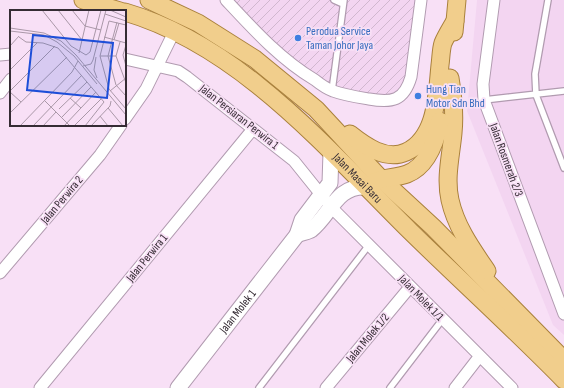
<svg xmlns="http://www.w3.org/2000/svg" width="564" height="388" font-family="'Sofia Sans Condensed',sans-serif">
  <style>
    .built { fill: #f3d5f1 }
    .industrial { fill: url(#industrial-furrows) }
    .lines { fill: none; stroke-linecap: round; stroke-linejoin: round }
    .lane-casing { stroke: #b19bb0; stroke-width: 8 }
    .street-casing { stroke: #b19bb0; stroke-width: 13 }
    .secondary-casing { stroke: #b19bb0; stroke-width: 17 }
    .primary-casing { stroke: #a9803c; stroke-width: 19 }
    .lane { stroke: #fff; stroke-width: 5.5 }
    .street { stroke: #fff; stroke-width: 11 }
    .secondary { stroke: #fff; stroke-width: 15 }
    .primary { stroke: #f1ce8c; stroke-width: 17 }
    .shop-dot { fill: #3f7fe0; stroke: #f8e0f6; stroke-width: 1.5 }
    .labels { text-anchor: middle; dominant-baseline: central; stroke-width: 3.5; stroke-linejoin: round; paint-order: stroke }
    .shop-label { font-size: 12px; fill: #366cbe; stroke: #f8e0f6; text-anchor: start }
    .street-label { font-size: 12px; fill: #352c34; stroke: #f8e0f6 }
    .inset-road { fill: none; stroke: #aa98a8; stroke-width: 1 }
    .view { fill: #1d4ed8; fill-opacity: 0.15; stroke: #1d4ed8; stroke-width: 2 }
    .inset-edge { fill: none; stroke: #352c34; stroke-width: 2 }
  </style>
  <defs>
    <pattern id="industrial-furrows" width="10" height="10" patternUnits="userSpaceOnUse"><rect width="10" height="10" fill="#f3d5f1"/><path d="M-1 1l2-2M0 10L10 0M9 11l2-2" fill="none" stroke="#d1b7cf"/></pattern>
  </defs>
  <rect width="100%" height="100%" fill="#f8e0f6"/>
  <!-- built -->
  <path class="built" d="M 477,0 L 564,0 L 564,335 L 553,325 L 467,111 Z"/>
  <!-- industrial -->
  <path class="industrial" d="M 232,0 L 417,0 L 408,75 L 401,92 L 385,97 L 335,88 L 275,47 Z"/>
  <g class="lines">
    <defs>
      <path id="lane" d="M 334,0 L 343,4
        M 548,0 L 535,74 L 536,95 L 564,168
        M 332,91 L 344,0
        M 484,100 L 564,91
        M 259,388 L 369,245
        M 390,388 L 442,320"/>
      <path id="street" d="M 226,0 C 253,29 280,59 315,80 C 320,84 327,89 333,91 C 344,95 357,97 369,99 C 392,103 404,101 411,77 L 421,0
        M 494,0 L 483,84 L 484,100 L 564,314
        M 0,55 L 11,54
        M 125,59 L 178,71 L 187,77 L 294,161 L 331,207 L 512,388
        M 0,93 L 11,79
        M 125,119 L 146,89 L 174,32
        M 0,273 L 100,155 L 121,125
        M 40,388 L 253,129
        M 326,388 L 410,287
        M 455,388 L 479,357"/>
      <g id="secondary">
        <path d="M 297,235 C 301,233 308,232 311,230 C 331,214 336,186 365,187"/>
        <path id="s1" d="M 178,388 L 297,235 L 302,220 L 330,183 L 331,152"/>
      </g>
      <g id="primary">
        <path d="M 83,0 L 120,11"/>
        <path d="M 149,0 L 198,23 L 255,59 L 316,109 L 381,179 L 433,227 L 564,360"/>
        <path id="s2" d="M 125,12 C 241,46 327,149 410,231 C 461,281 514,329 564,380"/>
        <path d="M 454,32 L 457,0"/>
        <path d="M 450,78 C 453,96 455,114 453,133 C 451,155 445,178 450,200 C 456,227 472,249 487,271"/>
        <path d="M 350,134 C 365,146 386,161 406,152 C 437,138 437,94 440,65 C 441,58 441,49 443,43 C 446,36 451,28 455,21"/>
        <path d="M 374,182 C 384,177 396,178 407,174 C 428,166 436,141 440,121"/>
      </g>
    </defs>
    <!-- lane casing -->
    <use href="#lane" class="lane-casing"/>
    <!-- street casing -->
    <use href="#street" class="street-casing"/>
    <!-- secondary casing -->
    <use href="#secondary" class="secondary-casing"/>
    <!-- primary casing -->
    <use href="#primary" class="primary-casing"/>
    <!-- lane -->
    <use href="#lane" class="lane"/>
    <!-- street -->
    <use href="#street" class="street"/>
    <!-- secondary -->
    <use href="#secondary" class="secondary"/>
    <!-- primary -->
    <use href="#primary" class="primary"/>
  </g>
  <!-- markers -->
  <g class="shop-dot">
    <circle cx="298" cy="38" r="4"/>
    <circle cx="418" cy="96" r="4"/>
  </g>
  <g class="labels">
    <!-- shop labels -->
    <g class="shop-label">
      <text x="306" y="31">Perodua Service<tspan x="306" dy="14">Taman Johor Jaya</tspan></text>
      <text x="426" y="89">Hung Tian<tspan x="426" dy="14">Motor Sdn Bhd</tspan></text>
    </g>
    <!-- street labels -->
    <g class="street-label">
      <text transform="translate(239 117) rotate(38)">Jalan Persiaran Perwira 1</text>
      <text transform="translate(506 160) rotate(70)">Jalan Rosmerah 2/3</text>
      <text stroke="none"><textPath href="#s2" startOffset="289">Jalan Masai Baru</textPath></text>
      <text transform="translate(62 200) rotate(-50)">Jalan Perwira 2</text>
      <text transform="translate(147 258) rotate(-51)">Jalan Perwira 1</text>
      <text transform="translate(421 298) rotate(46)">Jalan Molek 1/1</text>
      <text stroke="none"><textPath href="#s1" startOffset="97">Jalan Molek 1</textPath></text>
      <text transform="translate(368 338) rotate(-50)">Jalan Molek 1/2</text>
    </g>
  </g>
  <!-- overview -->
  <g transform="translate(10 10)">
    <rect width="116" height="116" fill="#f8e0f6"/>
    <path class="inset-road" d="M 32,0 L 61,36 L 76,45 L 80,42 L 91,0M 48,0 L 72,30M 62,0 L 75,16 L 91,20M 100,0 L 116,7M 95,4 L 116,11M 107,12 L 98,46 L 106,75 L 116,86M 116,15 L 99,11 L 90,46 L 99,79 L 116,99M 0,18 L 34,23 L 51,31 L 66,45 L 116,105M 0,21 L 34,25 L 47,32 L 64,46 L 87,74M 9,27 L 16,32 L 33,33 L 48,38 L 94,92 L 75,116M 94,27 L 116,33M 104,30 L 109,13M 110,32 L 106,46 L 116,73M 116,35 L 113,45 L 116,56M 0,36 L 9,26M 69,43 L 79,0M 90,46 L 106,46M 86,47 L 84,60 L 87,68M 73,56 L 81,54 L 83,50 L 96,0M 0,60 L 27,33M 0,81 L 45,36M 100,81 L 116,68M 0,82 L 11,92M 60,88 L 71,98M 35,91 L 60,116M 98,98 L 113,116M 49,99 L 77,72M 0,103 L 57,47M 90,106 L 98,116M 52,107 L 81,77M 10,116 L 62,62 L 68,51M 23,116 L 72,65M 33,116 L 46,102M 54,116 L 86,82M 64,116 L 91,89M 81,116 L 100,96 L 101,91"/>
    <path class="view" d="M 23,25 L 103,33 L 97,88 L 17,80 Z"/>
    <rect width="116" height="116" class="inset-edge"/>
  </g>
</svg>
